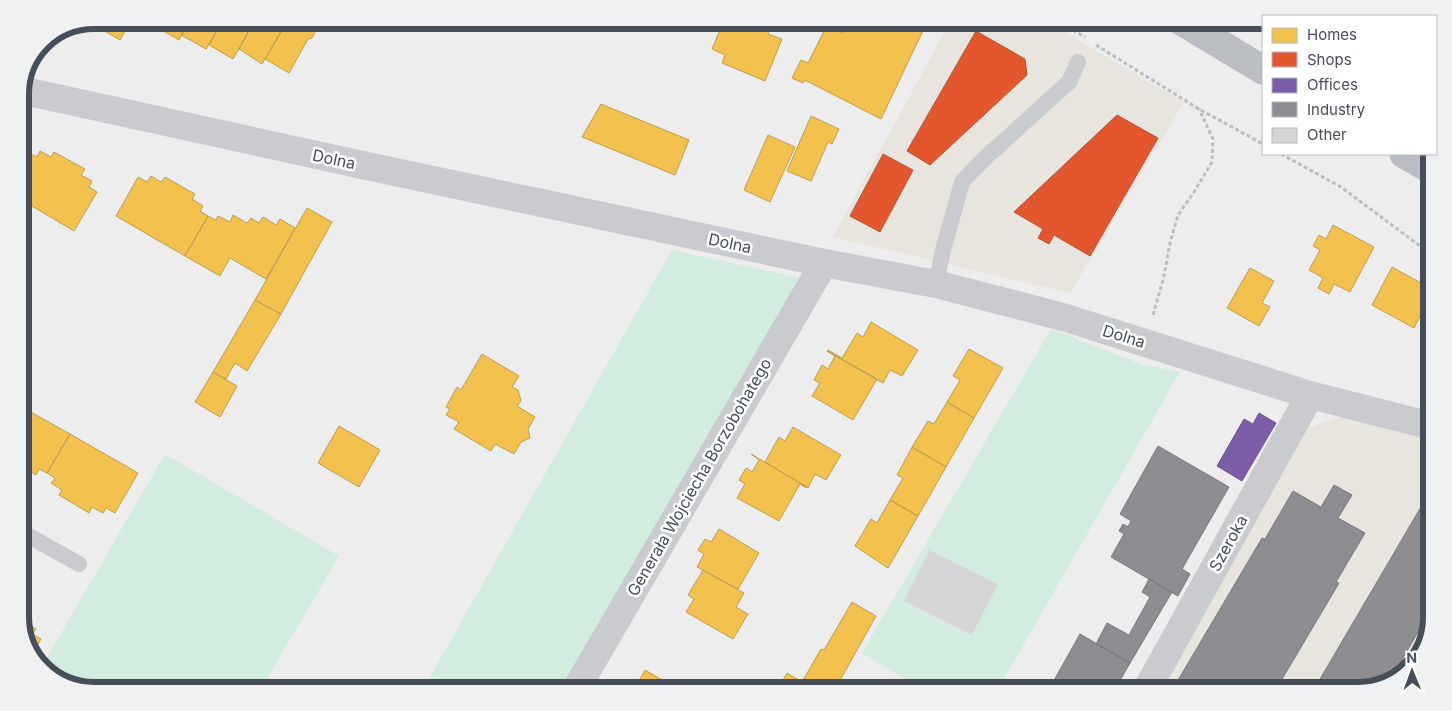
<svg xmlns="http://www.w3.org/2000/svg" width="1452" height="711" font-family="Inter,sans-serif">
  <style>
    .commercial { fill: #e7e5dd }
    .green { fill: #d2eddf }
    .homes { fill: #f2c14e; stroke: #be9e51 }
    .shops { fill: #e4572e; stroke: #b4543b }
    .offices { fill: #7b5ea7; stroke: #6b5990 }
    .industry { fill: #8d8d92; stroke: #777a81 }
    .building { fill: #d5d5d7; stroke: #dfdfe0 }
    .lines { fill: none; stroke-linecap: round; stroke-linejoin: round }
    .highway-casing { stroke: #b3b6bc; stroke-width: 29 }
    .path { stroke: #b7c2c0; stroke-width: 3; stroke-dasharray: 4 2.5; stroke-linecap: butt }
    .lane { stroke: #c9cbce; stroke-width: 16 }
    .street { stroke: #c9cbce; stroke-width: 28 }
    .highway { stroke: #babec3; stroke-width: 28 }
    .labels { text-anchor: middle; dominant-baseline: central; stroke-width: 5; stroke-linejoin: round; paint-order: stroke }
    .street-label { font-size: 16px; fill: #454e59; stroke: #fff }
    .rim { fill: none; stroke: #454e59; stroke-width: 6 }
  </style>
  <rect width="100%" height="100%" fill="#eeeded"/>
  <!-- commercial -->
  <path class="commercial" d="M 951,20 L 1044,20 L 1184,102 L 1070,293 L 833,237 Z
    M 1342,416 L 1432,440 L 1432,617 L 1424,649 L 1399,679 L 1358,691 L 1160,691 L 1305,429 Z"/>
  <!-- green -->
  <path class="green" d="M 672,250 L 805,279 L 691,475 L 560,691 L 422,691 Z
    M 1051,329 L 1141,364 L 1180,372 L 997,691 L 925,691 L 862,653 Z
    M 165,454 L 339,556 L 260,691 L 94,691 L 62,683 L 42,666 Z"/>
  <!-- homes -->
  <path class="homes" d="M 94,20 L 99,20 L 93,31 L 82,25 Z
    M 99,20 L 131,20 L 120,40 L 96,26 Z
    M 159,20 L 190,20 L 179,40 L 155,26 Z
    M 190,20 L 223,20 L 206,49 L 181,35 Z
    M 223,20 L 255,20 L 233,59 L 209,45 Z
    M 255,20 L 288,20 L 262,64 L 239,49 Z
    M 288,20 L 306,20 L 316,26 L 314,30 L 315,33 L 312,38 L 308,39 L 289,73 L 265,59 Z
    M 600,20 L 618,20 L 613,32 L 598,24 Z
    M 619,20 L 643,20 L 638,29 Z
    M 724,20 L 736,20 L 752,27 L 755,20 L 770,20 L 773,21 L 768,34 L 782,39 L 765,81 L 722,63 L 725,55 L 712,49 Z
    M 850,20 L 928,20 L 881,119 L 805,80 L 803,83 L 792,78 L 801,60 L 808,63 L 827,25 L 843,33 Z
    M 601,104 L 689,140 L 675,175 L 582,137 Z
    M 811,116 L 839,129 L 832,144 L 828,142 L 811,181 L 787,171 Z
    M 768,135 L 795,147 L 770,202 L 744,190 Z
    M 40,151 L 51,157 L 54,152 L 85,169 L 81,175 L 92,181 L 89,187 L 97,192 L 74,231 L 20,199 L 20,167 L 29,153 L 37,157 Z
    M 151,176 L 161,182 L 165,177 L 195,194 L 192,199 L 203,206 L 200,211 L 208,216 L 185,256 L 116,216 L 138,177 L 147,182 Z
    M 307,208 L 332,222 L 281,314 L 255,300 Z
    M 233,215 L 247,223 L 251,218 L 259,223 L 263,217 L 276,225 L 280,219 L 295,228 L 266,279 L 230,258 L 220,276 L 185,256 L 208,216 L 216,220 L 218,216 L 230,222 Z
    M 1333,225 L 1374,247 L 1350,292 L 1334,284 L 1329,294 L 1318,288 L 1323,278 L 1309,270 L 1320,250 L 1313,246 L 1319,235 L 1326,239 Z
    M 1392,267 L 1432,289 L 1432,305 L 1427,315 L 1422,312 L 1414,328 L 1372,305 Z
    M 1250,268 L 1274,281 L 1262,303 L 1270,307 L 1259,326 L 1227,308 Z
    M 255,300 L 281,314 L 247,371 L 235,363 L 226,379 L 213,372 Z
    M 871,322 L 918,350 L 902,376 L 890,370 L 883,383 L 827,351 L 828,350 L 842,358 L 857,333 L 863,337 Z
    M 969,349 L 1003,368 L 974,418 L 947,402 L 960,380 L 953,376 Z
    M 827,351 L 877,379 L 853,420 L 812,396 L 820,383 L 814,380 L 822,365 L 828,369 L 835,356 Z
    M 482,354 L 519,376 L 512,387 L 518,390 L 521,401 L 517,406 L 535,417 L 528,429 L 530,438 L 521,442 L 514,454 L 495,444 L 491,451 L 454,429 L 459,422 L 446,415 L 450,409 L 446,407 L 457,387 L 461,390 Z
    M 213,372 L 237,386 L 220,417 L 195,402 Z
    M 947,402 L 974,418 L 946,467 L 912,447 L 928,421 L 934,424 Z
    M 20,406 L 70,434 L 47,473 L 39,469 L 36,475 L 25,468 L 22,474 L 20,473 Z
    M 339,426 L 380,450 L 359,487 L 318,463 Z
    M 793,427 L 841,455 L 826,480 L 815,474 L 808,488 L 765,462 L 779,437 L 785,441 Z
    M 70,434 L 138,473 L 115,513 L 106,508 L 103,513 L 92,507 L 89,513 L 59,495 L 62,490 L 51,483 L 55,478 L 47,473 Z
    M 912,447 L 946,467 L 918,516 L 890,500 L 903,478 L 897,475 Z
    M 751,454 L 807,487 L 806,488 L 800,484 L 779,521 L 737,498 L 745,484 L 739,480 L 746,468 L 752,472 L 759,460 Z
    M 890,500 L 918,516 L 888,568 L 855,546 L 871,519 L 877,523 Z
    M 719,529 L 759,553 L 738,589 L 697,567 L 704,554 L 698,550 L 705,539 L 711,542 Z
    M 703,570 L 744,593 L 736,607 L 748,614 L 733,639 L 686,612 L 694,599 L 688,595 Z
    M 852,602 L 876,616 L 834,691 L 798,691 L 791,687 L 789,691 L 782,691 L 778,689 L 787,673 L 802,682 L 821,649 L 824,650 Z
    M 20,612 L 26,615 L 23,621 L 36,629 L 32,634 L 41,639 L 32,655 L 20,622 Z
    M 645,670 L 681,691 L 633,691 Z
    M 694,683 L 707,691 L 689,691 Z"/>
  <!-- shops -->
  <path class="shops" d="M 976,31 L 1025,59 L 1027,75 L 930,165 L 907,151 Z
    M 1117,115 L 1158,138 L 1090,256 L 1054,235 L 1049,244 L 1038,238 L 1043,229 L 1014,212 Z
    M 883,154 L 913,170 L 880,232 L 850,216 Z"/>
  <!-- offices -->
  <path class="offices" d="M 1259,413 L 1276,423 L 1242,481 L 1217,466 L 1244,419 L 1253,424 Z"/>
  <!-- industry -->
  <path class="industry" d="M 1158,446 L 1229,487 L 1182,569 L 1190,574 L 1178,596 L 1111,557 L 1124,534 L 1119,531 L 1123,524 L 1128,527 L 1131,521 L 1120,514 Z
    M 1334,485 L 1352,495 L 1338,518 L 1365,533 L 1336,582 L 1339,583 L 1275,691 L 1181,691 L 1174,687 L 1262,538 L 1265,539 L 1293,491 L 1321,507 Z
    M 1428,495 L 1432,498 L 1432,608 L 1389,682 L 1358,691 L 1313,691 Z
    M 1149,579 L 1172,592 L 1130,663 L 1096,644 L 1107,623 L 1129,635 L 1150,597 L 1142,592 Z
    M 1080,634 L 1130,663 L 1114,691 L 1048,691 Z"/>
  <!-- building -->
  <path class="building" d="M 929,550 L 998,584 L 972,635 L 904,601 Z"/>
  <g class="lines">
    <defs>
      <path id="highway" d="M 1180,20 L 1263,70
        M 1404,154 L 1432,170"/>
    </defs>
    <!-- highway casing -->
    <use href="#highway" class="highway-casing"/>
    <!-- path -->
    <path class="path" d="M 1056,20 L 1085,37
      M 1096,45 L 1199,109 L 1263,144
      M 1281,154 L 1341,187 L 1432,255
      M 1153,315 L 1164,276 L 1170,243 L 1178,215 L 1194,192 L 1212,162 L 1213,139 L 1199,109"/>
    <!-- lane -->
    <path class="lane" d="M 936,284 L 943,250 L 962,182 L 983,160 L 1069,82 L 1078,62
      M 20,531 L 79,564"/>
    <!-- street -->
    <path class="street" d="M 20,90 L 367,166 L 824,263 L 936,284 L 1063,317 L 1310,395 L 1432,426
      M 575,691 L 824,263
      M 1146,691 L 1310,395"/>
    <!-- highway -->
    <use href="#highway" class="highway"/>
  </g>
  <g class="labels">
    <!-- street labels -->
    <g class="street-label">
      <text transform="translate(334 159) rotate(12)">Dolna</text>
      <text transform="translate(730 243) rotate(12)">Dolna</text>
      <text transform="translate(1124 336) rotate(17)">Dolna</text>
      <text transform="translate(699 477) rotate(-60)">Generała Wojciecha Borzobohatego</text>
      <text transform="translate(1228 543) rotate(-61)">Szeroka</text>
    </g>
  </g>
  <!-- crop -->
  <path d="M0 0H1452V711H0ZM94 29H1358A65 65 0 0 1 1423 94V617A65 65 0 0 1 1358 682H94A65 65 0 0 1 29 617V94A65 65 0 0 1 94 29Z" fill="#f0f1f2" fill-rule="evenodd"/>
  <path class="rim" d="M94 29H1358A65 65 0 0 1 1423 94V617A65 65 0 0 1 1358 682H94A65 65 0 0 1 29 617V94A65 65 0 0 1 94 29Z"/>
  <!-- legend -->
  <rect x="1262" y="15" width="175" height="140" fill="#ffffff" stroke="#b5b8bd"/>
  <rect x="1272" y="28" width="25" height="15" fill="#f2c14e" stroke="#b5b8bd"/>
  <text x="1307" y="40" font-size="15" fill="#454e59">Homes</text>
  <rect x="1272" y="52" width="25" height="15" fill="#e4572e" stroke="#b5b8bd"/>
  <text x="1307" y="65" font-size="15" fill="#454e59">Shops</text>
  <rect x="1272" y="78" width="25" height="15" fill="#7b5ea7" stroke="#b5b8bd"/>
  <text x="1307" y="90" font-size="15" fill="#454e59">Offices</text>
  <rect x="1272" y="102" width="25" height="15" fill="#8d8d92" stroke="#b5b8bd"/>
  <text x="1307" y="115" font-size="15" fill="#454e59">Industry</text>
  <rect x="1272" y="128" width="25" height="15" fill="#d5d5d7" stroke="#b5b8bd"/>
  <text x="1307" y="140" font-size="15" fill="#454e59">Other</text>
  <!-- north arrow -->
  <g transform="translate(1412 671) rotate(359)" stroke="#ffffff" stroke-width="4" paint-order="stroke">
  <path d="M0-4L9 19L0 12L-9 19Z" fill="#454e59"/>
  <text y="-8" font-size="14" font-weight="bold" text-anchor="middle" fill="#454e59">N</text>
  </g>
</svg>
